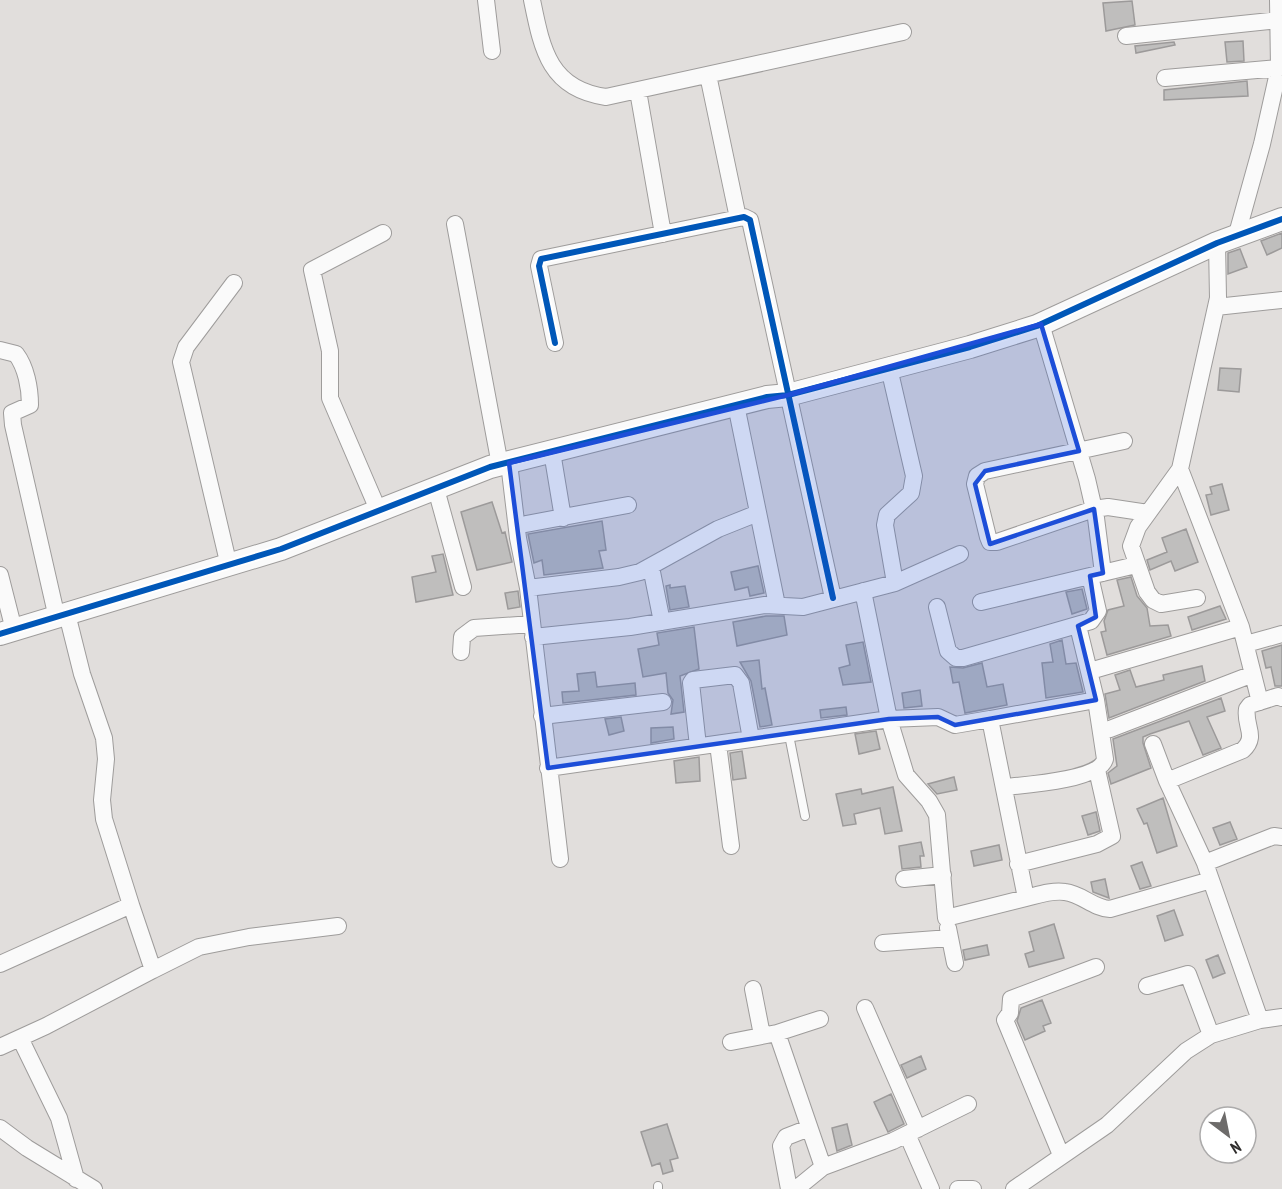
<svg xmlns="http://www.w3.org/2000/svg" width="1282" height="1189" font-family="'PT Sans Narrow',sans-serif">
  <style>
    .building { fill: #bfbebd; stroke: #9c9a9a; stroke-width: 1.5 }
    .lines { fill: none; stroke-linecap: round; stroke-linejoin: round }
    .lane-casing { stroke: #9e9c9b; stroke-width: 10 }
    .street-casing { stroke: #9e9c9b; stroke-width: 18 }
    .secondary-casing { stroke: #9e9c9b; stroke-width: 24 }
    .lane { stroke: #fafafa; stroke-width: 8 }
    .street { stroke: #fafafa; stroke-width: 16 }
    .secondary { stroke: #fafafa; stroke-width: 22 }
    .cycleway-casing { stroke: #fff; stroke-width: 10 }
    .cycleway { stroke: #0057b8; stroke-width: 6 }
    .marked { fill: #1d4ed8; fill-opacity: 0.2; stroke: #1d4ed8; stroke-width: 4.5; stroke-linejoin: round }
  </style>
  <rect width="100%" height="100%" fill="#e1dedc"/>
  <!-- building -->
  <path class="building" d="M 1132,1 L 1135,25 L 1106,31 L 1103,3 Z
    M 1243,41 L 1244,61 L 1227,62 L 1225,42 Z
    M 1174,42 L 1175,45 L 1136,53 L 1135,46 Z
    M 1247,81 L 1248,96 L 1164,100 L 1164,90 Z
    M 1282,233 L 1282,248 L 1267,255 L 1261,241 Z
    M 1240,249 L 1247,267 L 1228,274 L 1228,253 Z
    M 1220,368 L 1241,369 L 1239,392 L 1218,390 Z
    M 1222,484 L 1229,510 L 1211,515 L 1206,495 L 1212,494 L 1210,487 Z
    M 492,502 L 502,533 L 505,532 L 512,562 L 477,570 L 461,512 Z
    M 602,521 L 606,550 L 599,551 L 603,568 L 544,575 L 542,560 L 534,563 L 528,534 Z
    M 1186,529 L 1198,562 L 1175,571 L 1171,561 L 1150,570 L 1147,560 L 1167,552 L 1162,538 Z
    M 443,554 L 453,595 L 416,602 L 412,577 L 436,572 L 432,556 Z
    M 758,566 L 764,593 L 750,596 L 748,587 L 735,590 L 731,572 Z
    M 1131,577 L 1137,596 L 1147,608 L 1150,626 L 1168,625 L 1171,636 L 1107,655 L 1101,632 L 1106,631 L 1104,621 L 1108,610 L 1124,606 L 1117,580 Z
    M 670,585 L 670,588 L 685,586 L 689,607 L 670,610 L 666,586 Z
    M 1082,589 L 1087,609 L 1072,614 L 1066,592 Z
    M 518,591 L 520,607 L 508,609 L 505,593 Z
    M 1220,606 L 1226,619 L 1192,630 L 1188,617 Z
    M 766,616 L 784,616 L 787,635 L 737,646 L 733,622 Z
    M 694,627 L 699,669 L 680,676 L 684,712 L 671,714 L 673,700 L 668,693 L 666,673 L 643,677 L 638,649 L 659,645 L 657,633 Z
    M 1062,640 L 1066,664 L 1076,663 L 1083,692 L 1046,698 L 1042,663 L 1053,662 L 1050,644 Z
    M 863,642 L 871,682 L 843,685 L 839,668 L 850,665 L 846,645 Z
    M 1282,645 L 1282,686 L 1275,686 L 1271,667 L 1266,668 L 1262,651 Z
    M 759,660 L 762,689 L 765,688 L 772,725 L 760,727 L 751,681 L 740,662 Z
    M 982,663 L 987,687 L 1003,684 L 1007,705 L 965,713 L 959,682 L 953,683 L 950,667 L 963,668 Z
    M 1202,666 L 1205,681 L 1109,718 L 1105,694 L 1120,690 L 1115,675 L 1130,670 L 1136,687 L 1164,680 L 1163,675 Z
    M 595,672 L 597,687 L 635,683 L 636,695 L 563,703 L 562,692 L 579,691 L 577,674 Z
    M 920,690 L 922,706 L 904,708 L 902,693 Z
    M 1221,698 L 1225,711 L 1207,717 L 1221,748 L 1203,755 L 1189,721 L 1150,734 L 1143,737 L 1143,743 L 1151,768 L 1111,784 L 1108,773 L 1117,766 L 1113,739 Z
    M 846,707 L 847,715 L 821,718 L 820,710 Z
    M 621,717 L 624,731 L 609,735 L 605,719 Z
    M 673,727 L 674,739 L 651,743 L 651,728 Z
    M 876,731 L 880,749 L 859,754 L 855,734 Z
    M 742,751 L 746,778 L 733,780 L 730,753 Z
    M 699,757 L 700,781 L 676,783 L 674,761 Z
    M 954,777 L 957,790 L 937,794 L 928,784 Z
    M 893,787 L 902,831 L 885,834 L 880,808 L 854,814 L 856,824 L 843,826 L 836,794 L 861,789 L 862,794 Z
    M 1163,798 L 1177,846 L 1157,853 L 1147,823 L 1144,824 L 1137,809 Z
    M 1096,812 L 1100,831 L 1088,835 L 1082,816 Z
    M 1230,822 L 1237,839 L 1220,845 L 1213,828 Z
    M 921,842 L 924,856 L 920,856 L 921,867 L 902,869 L 899,846 Z
    M 999,845 L 1002,860 L 974,866 L 971,851 Z
    M 1142,862 L 1151,886 L 1140,889 L 1131,866 Z
    M 1105,879 L 1109,898 L 1093,892 L 1091,882 Z
    M 1174,910 L 1183,935 L 1165,941 L 1157,916 Z
    M 1054,924 L 1064,958 L 1029,967 L 1025,954 L 1034,951 L 1029,932 Z
    M 987,945 L 989,955 L 965,960 L 963,950 Z
    M 1218,955 L 1225,973 L 1213,978 L 1206,960 Z
    M 1042,1000 L 1051,1023 L 1043,1026 L 1045,1031 L 1025,1040 L 1017,1021 L 1021,1008 Z
    M 921,1056 L 926,1069 L 907,1078 L 901,1065 Z
    M 891,1094 L 904,1124 L 888,1132 L 874,1102 Z
    M 667,1124 L 678,1158 L 670,1160 L 673,1171 L 663,1174 L 660,1163 L 652,1166 L 641,1132 Z
    M 847,1124 L 852,1145 L 837,1151 L 832,1128 Z"/>
  <g class="lines">
    <defs>
      <path id="lane" d="M 789,735 L 805,816
        M 658,1186 L 658,1189"/>
      <path id="street" d="M 486,0 L 492,51
        M 532,0 C 542,49 549,89 606,97 L 903,32
        M 1126,36 L 1279,20
        M 708,75 L 738,218
        M 1165,78 L 1279,68
        M 638,91 L 663,234
        M 455,224 L 500,465
        M 1237,234 L 1262,144 L 1279,68 L 1278,0
        M 1216,307 L 1282,300
        M 1041,324 L 1087,479 L 1096,518 L 1103,573
        M 555,343 L 539,266 L 541,259 L 744,217 L 750,220 L 833,598
        M 0,350 L 16,354 C 26,367 30,388 30,405 L 12,413 L 13,425 L 57,618
        M 889,368 L 914,476 L 911,493 L 887,515 L 885,525 L 895,583
        M 736,405 L 777,605
        M 1124,441 L 985,471 L 977,476 L 975,484 L 988,537 L 990,542 L 997,542 L 1094,509 L 1108,507 L 1148,513
        M 552,452 L 563,518
        M 509,463 L 518,538 L 528,588 L 560,859
        M 1180,469 L 1241,627 L 1260,702
        M 436,489 L 463,587
        M 379,512 L 330,398 L 330,351 L 312,270 L 383,233
        M 526,524 L 628,505
        M 229,566 L 181,362 L 186,347 L 234,283
        M 651,567 L 662,622
        M 0,575 L 14,630
        M 528,588 L 619,577 L 640,572 L 718,529 L 758,513
        M 863,591 L 889,719 L 906,775 L 929,801 L 937,815 L 946,918 L 1026,898
        M 1197,598 L 1161,604 L 1153,600 L 1147,592 L 1131,546 L 1138,527 L 1180,469 L 1218,298 L 1217,243
        M 981,602 L 1136,565
        M 937,607 L 948,651 L 956,658 L 963,658 L 1091,621 L 1098,611 L 1090,576
        M 67,614 L 82,674 L 104,738 L 106,759 L 102,800 L 104,819 L 131,905
        M 1078,626 L 1096,700
        M 533,637 L 630,627 L 765,605 L 803,607 L 895,583 L 960,554
        M 1246,644 L 1282,634
        M 461,652 L 462,637 L 474,628 L 532,624
        M 1090,671 L 1241,627
        M 542,716 L 663,702
        M 718,744 L 731,846
        M 1153,744 L 1167,781
        M 698,746 L 691,683 L 693,680 L 735,675 L 741,683 L 751,739 L 889,719 L 938,717 L 955,725 L 990,719
        M 548,768 L 751,739
        M 1005,787 C 1025,785 1100,780 1105,759 L 1100,726
        M 1205,863 L 1274,836 L 1282,837
        M 1018,864 L 1097,844 L 1112,836 L 1097,770
        M 904,879 L 943,875
        M 1211,880 L 1110,909 C 1093,908 1082,894 1065,892 C 1052,890 1038,895 1026,898 L 990,719 L 1096,700 L 1100,726 L 1104,730 L 1110,729 L 1253,674
        M 948,928 L 955,963
        M 883,943 L 950,938
        M 0,964 L 131,905 L 153,970 L 46,1026 L 0,1047
        M 153,970 L 199,947 L 249,937 L 338,926
        M 1147,986 L 1188,974 L 1211,1035
        M 753,989 L 762,1035
        M 865,1008 L 918,1129
        M 1260,1020 L 1205,863 L 1167,781 L 1243,750 C 1258,736 1244,726 1247,709 L 1250,705 L 1278,696 L 1282,698
        M 777,1033 L 823,1167
        M 20,1038 L 59,1118 L 76,1179
        M 731,1042 L 777,1033 L 820,1019
        M 0,1128 L 27,1148 L 94,1189
        M 907,1134 L 931,1189
        M 1061,1155 L 1005,1020 L 1010,1013 L 1011,999 L 1096,967
        M 789,1189 L 781,1146 L 786,1137 L 809,1128
        M 796,1189 L 823,1167 L 893,1141 L 968,1104
        M 958,1189 L 973,1189
        M 1014,1189 L 1107,1125 L 1186,1051 L 1211,1035 L 1260,1020 L 1282,1017"/>
      <path id="secondary" d="M 0,634 L 281,549 L 490,467 L 767,397 L 788,395 L 970,347 L 1037,326 L 1217,243 L 1282,219"/>
    </defs>
    <!-- lane casing -->
    <use href="#lane" class="lane-casing"/>
    <!-- street casing -->
    <use href="#street" class="street-casing"/>
    <!-- secondary casing -->
    <use href="#secondary" class="secondary-casing"/>
    <!-- lane -->
    <use href="#lane" class="lane"/>
    <!-- street -->
    <use href="#street" class="street"/>
    <!-- secondary -->
    <use href="#secondary" class="secondary"/>
    <defs>
      <path id="cycleway" d="M 555,343 L 539,266 L 541,259 L 744,217 L 750,220 L 833,598
        M 0,634 L 281,549 L 490,467 L 767,397 L 788,395 L 970,347 L 1037,326 L 1217,243 L 1282,219"/>
    </defs>
    <!-- cycleway casing -->
    <use href="#cycleway" class="cycleway-casing"/>
    <!-- cycleway -->
    <use href="#cycleway" class="cycleway"/>
  </g>
  <!-- marked area -->
  <path class="marked" d="M 1041,324 L 1079,451 L 985,471 L 975,484 L 990,544 L 1094,509 L 1103,573 L 1090,576 L 1096,617 L 1078,626 L 1096,700 L 955,725 L 938,717 L 889,719 L 548,768 L 509,463 L 788,395 Z"/>
  <!-- north arrow -->
  <g transform="translate(1228 1135) rotate(148)"><circle r="28" fill="#ffffff" stroke="#acabab" stroke-width="1.5"/>
  <path d="M0-4.5L10 22L0 15L-10 22Z" fill="#6d6b6a"/>
  <text y="-9" font-size="16" font-weight="bold" text-anchor="middle" fill="#2f2d2c">N</text>
  </g>
</svg>
